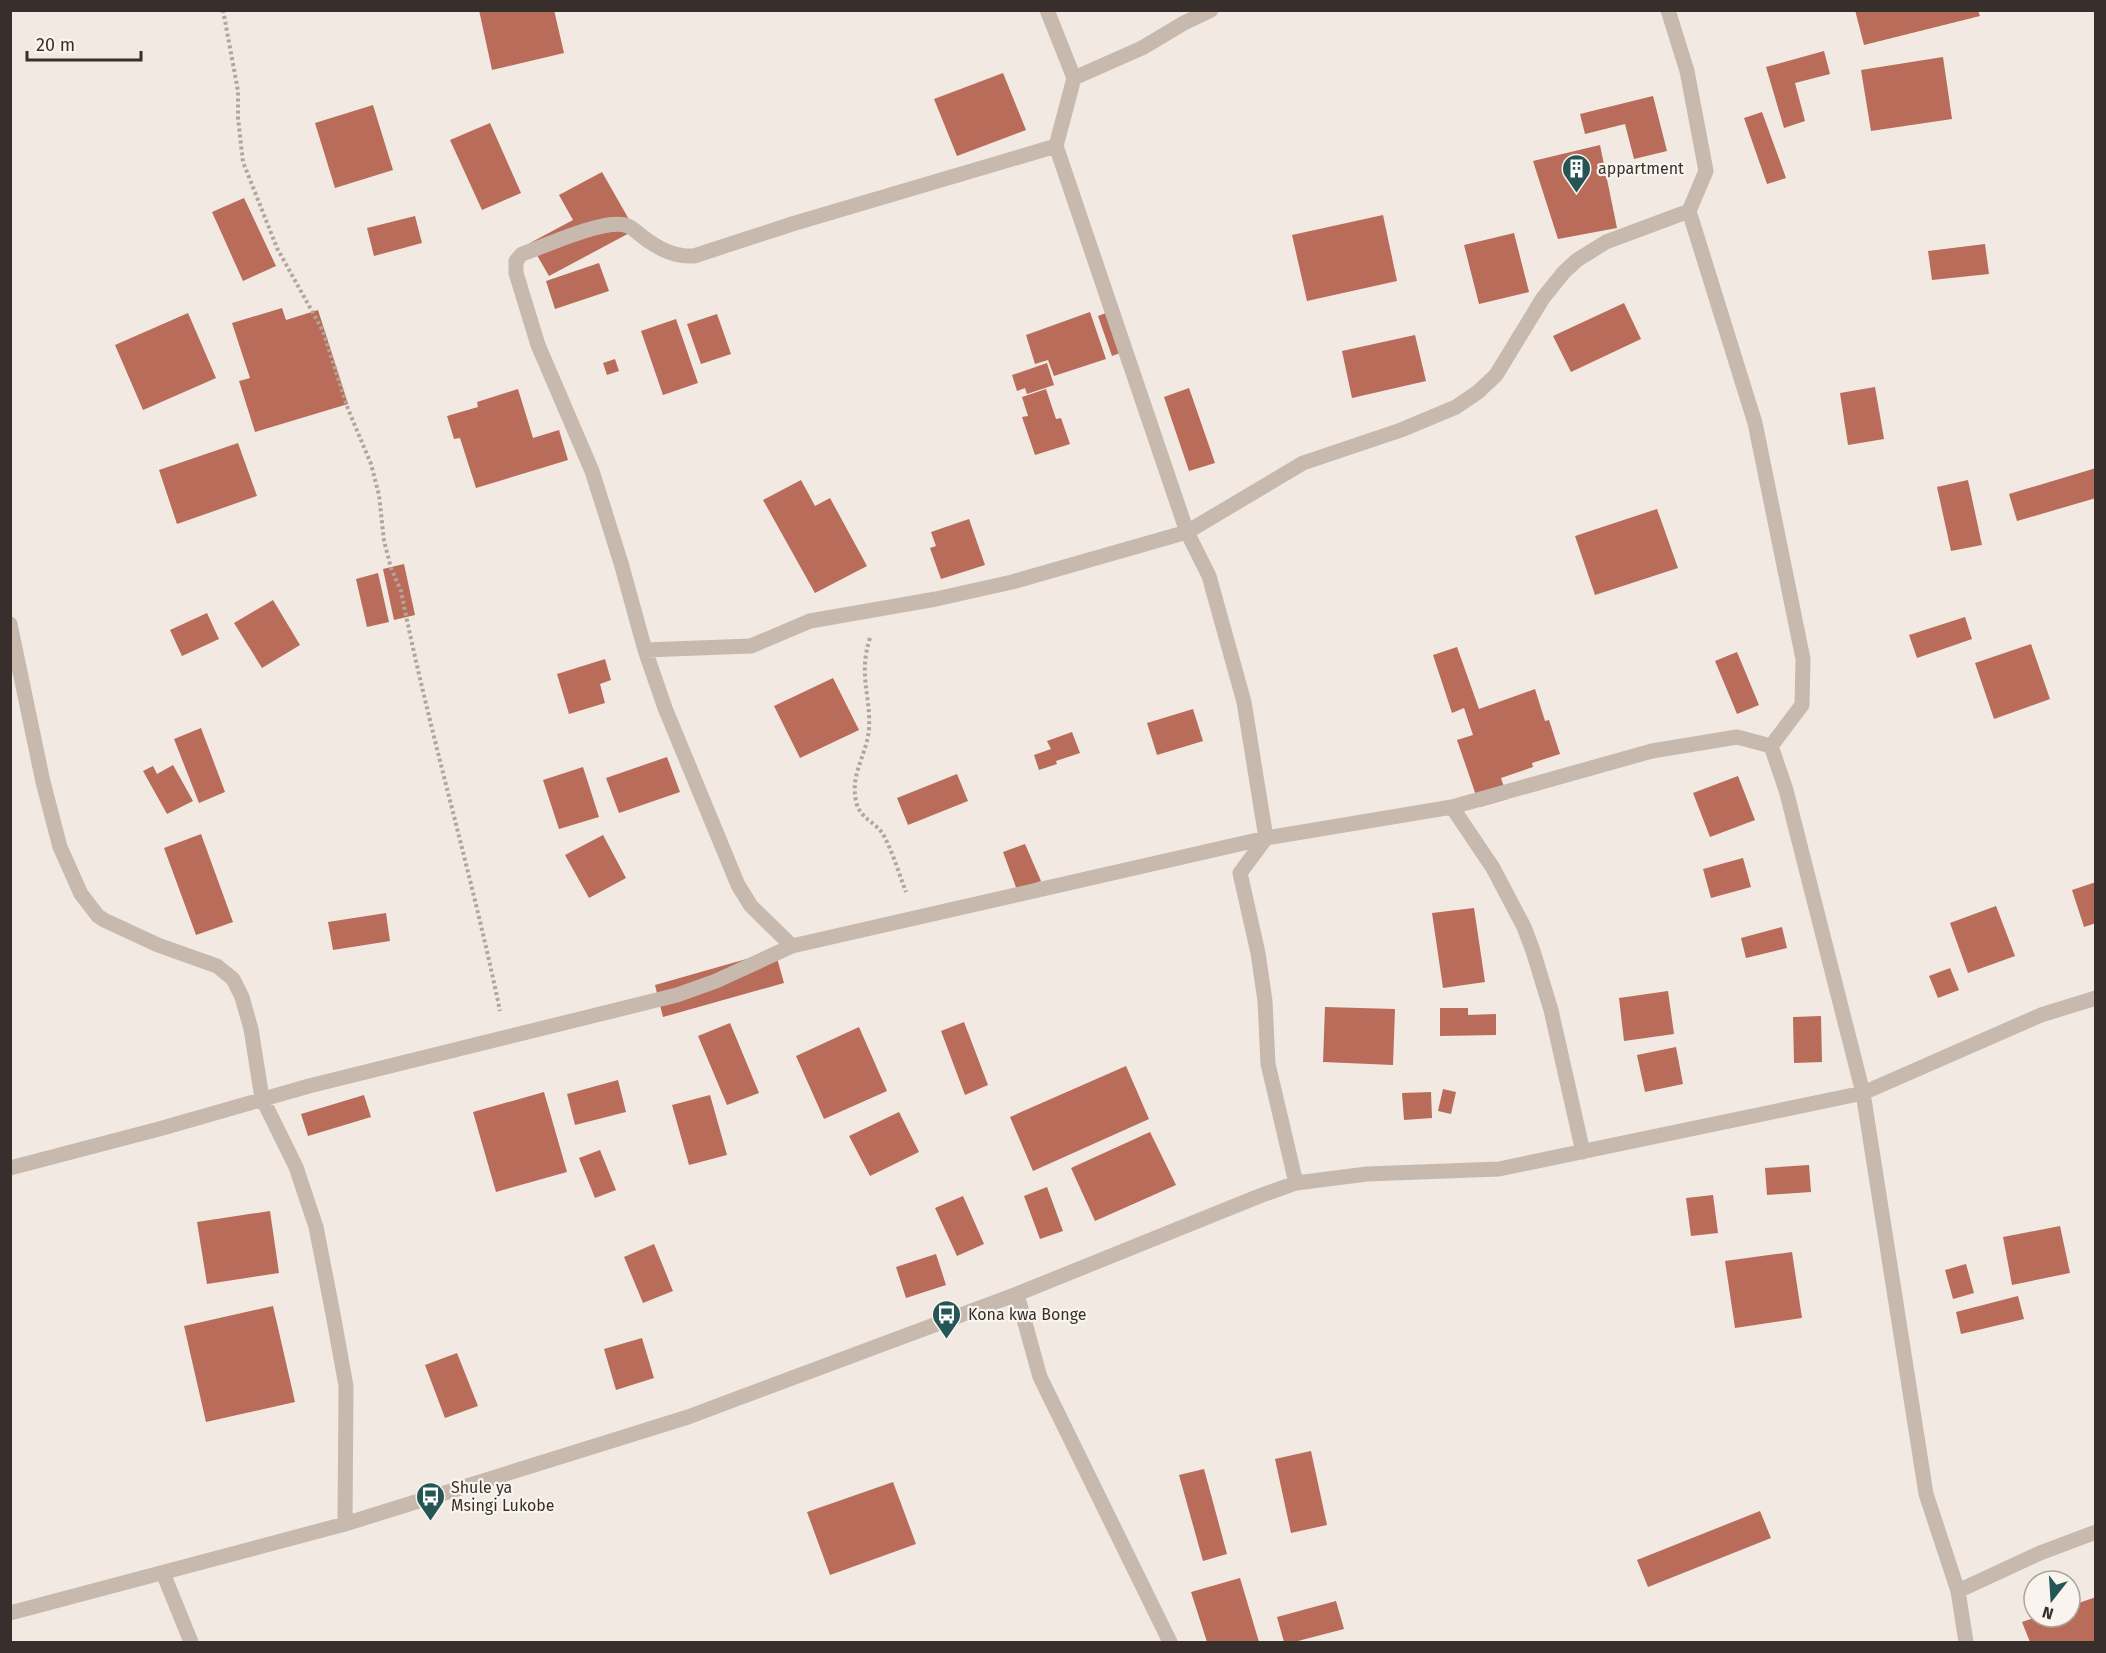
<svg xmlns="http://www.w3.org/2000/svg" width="2106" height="1653" font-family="'Fira Sans',sans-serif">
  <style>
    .building { fill: #b86c59 }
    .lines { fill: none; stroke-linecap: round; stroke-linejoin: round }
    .path { stroke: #b4a499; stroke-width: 4; stroke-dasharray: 3 3; stroke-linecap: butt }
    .lane { stroke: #c8b9af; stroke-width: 15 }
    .street { stroke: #c8b9af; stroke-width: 15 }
    .labels { text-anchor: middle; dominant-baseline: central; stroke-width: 4.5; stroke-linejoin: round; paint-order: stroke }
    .poi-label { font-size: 16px; fill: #382f2c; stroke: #f9f4ee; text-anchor: start }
  </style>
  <rect width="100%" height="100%" fill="#f1e9e2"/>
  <!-- building -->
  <path class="building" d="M 479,10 L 554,10 L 564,53 L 492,70 Z
    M 1855,10 L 1978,10 L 1980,16 L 1864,45 Z
    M 1824,51 L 1830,74 L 1795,83 L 1805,121 L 1784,128 L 1766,67 Z
    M 1943,57 L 1952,119 L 1871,131 L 1861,70 Z
    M 1003,73 L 1026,130 L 957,156 L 934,99 Z
    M 1653,96 L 1667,151 L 1634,159 L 1625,124 L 1585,134 L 1580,114 Z
    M 373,105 L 393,170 L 335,188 L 315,123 Z
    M 1762,112 L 1786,178 L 1767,184 L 1744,118 Z
    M 490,123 L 521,193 L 482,210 L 450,140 Z
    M 1600,145 L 1617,228 L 1558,239 L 1533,161 Z
    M 602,172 L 635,230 L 549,276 L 530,243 L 573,220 L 559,195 Z
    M 244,198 L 276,266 L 243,281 L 212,212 Z
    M 1383,215 L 1397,281 L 1307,301 L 1292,235 Z
    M 415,216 L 422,243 L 374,256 L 367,228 Z
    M 1514,233 L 1529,292 L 1479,304 L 1464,245 Z
    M 1985,244 L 1989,274 L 1932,280 L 1928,251 Z
    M 599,263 L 609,291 L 555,309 L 546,281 Z
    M 1624,303 L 1641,339 L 1571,372 L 1553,336 Z
    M 282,308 L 286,320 L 318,310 L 348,404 L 255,432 L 239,381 L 250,378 L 232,323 Z
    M 1090,312 L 1106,359 L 1054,376 L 1048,360 L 1035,364 L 1026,335 Z
    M 188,313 L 216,378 L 143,410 L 115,345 Z
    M 1106,313 L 1120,353 L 1112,356 L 1098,316 Z
    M 717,314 L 731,354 L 701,364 L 687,324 Z
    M 676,319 L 698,383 L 663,395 L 641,331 Z
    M 1415,335 L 1426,381 L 1352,398 L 1342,351 Z
    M 615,359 L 619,371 L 607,375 L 603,363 Z
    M 1047,363 L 1054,385 L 1027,394 L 1025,388 L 1017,391 L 1012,375 Z
    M 1875,387 L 1884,439 L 1848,445 L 1840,393 Z
    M 1189,388 L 1215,463 L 1189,471 L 1164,397 Z
    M 518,389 L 533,438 L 559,430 L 568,460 L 476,488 L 460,438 L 454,439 L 447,416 L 478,407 L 477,402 Z
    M 1046,389 L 1056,419 L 1061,418 L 1070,444 L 1035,455 L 1022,417 L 1028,416 L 1022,397 Z
    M 238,443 L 257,496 L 177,524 L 159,470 Z
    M 2096,468 L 2096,498 L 2017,521 L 2009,494 Z
    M 801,480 L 815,506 L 830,498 L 867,566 L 815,593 L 763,500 Z
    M 1968,480 L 1982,545 L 1951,551 L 1937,487 Z
    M 1657,509 L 1678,568 L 1595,595 L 1575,536 Z
    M 969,519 L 985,565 L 941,579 L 930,548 L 936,546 L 931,532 Z
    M 404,564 L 415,615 L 394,620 L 383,569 Z
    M 378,573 L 389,622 L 367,627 L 356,579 Z
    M 273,600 L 300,645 L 262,668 L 234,623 Z
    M 207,613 L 219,639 L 182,656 L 170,630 Z
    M 1965,617 L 1972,639 L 1917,658 L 1909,635 Z
    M 2031,644 L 2050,699 L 1994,719 L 1975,663 Z
    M 1457,647 L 1479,709 L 1535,689 L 1545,721 L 1549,720 L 1560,754 L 1532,763 L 1533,767 L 1501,778 L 1508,799 L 1480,807 L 1457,740 L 1473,735 L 1464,708 L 1452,713 L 1433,655 Z
    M 1737,652 L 1759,705 L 1737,714 L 1715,661 Z
    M 605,659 L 611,680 L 600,684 L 605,703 L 569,714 L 557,674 Z
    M 833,678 L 859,730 L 800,758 L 774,706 Z
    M 1193,709 L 1203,741 L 1157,755 L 1147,723 Z
    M 201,728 L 225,792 L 199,803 L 174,739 Z
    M 1072,732 L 1080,753 L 1056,761 L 1057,764 L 1039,770 L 1034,755 L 1051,749 L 1047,741 Z
    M 667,757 L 680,792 L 619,813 L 606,778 Z
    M 173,765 L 193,801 L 167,814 L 143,771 L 153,766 L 157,774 Z
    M 583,767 L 599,817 L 559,829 L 543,780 Z
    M 957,774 L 968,801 L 908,825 L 897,798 Z
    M 1738,776 L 1755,820 L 1710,837 L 1693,793 Z
    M 201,834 L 233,922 L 196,935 L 164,848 Z
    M 603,835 L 626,878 L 589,898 L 565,855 Z
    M 1025,844 L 1041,881 L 1017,890 L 1003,852 Z
    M 1743,858 L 1751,887 L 1711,898 L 1703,869 Z
    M 2096,882 L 2096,923 L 2084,927 L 2072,890 Z
    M 1996,906 L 2015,956 L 1968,973 L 1950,923 Z
    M 1474,908 L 1485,982 L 1443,988 L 1432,913 Z
    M 386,913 L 390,941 L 333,950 L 328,922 Z
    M 1782,927 L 1787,948 L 1746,958 L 1741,938 Z
    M 775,951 L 784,983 L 663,1017 L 655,985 Z
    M 1950,968 L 1959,990 L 1938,998 L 1929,976 Z
    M 1668,991 L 1674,1034 L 1624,1041 L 1619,998 Z
    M 1325,1007 L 1395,1009 L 1393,1065 L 1323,1062 Z
    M 1440,1008 L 1468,1008 L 1468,1015 L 1496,1014 L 1496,1035 L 1440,1036 Z
    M 1821,1016 L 1822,1062 L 1794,1063 L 1793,1017 Z
    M 964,1022 L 988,1085 L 965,1095 L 941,1031 Z
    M 730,1023 L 759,1093 L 727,1105 L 698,1036 Z
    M 859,1027 L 887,1091 L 824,1119 L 796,1056 Z
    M 1676,1047 L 1683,1084 L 1645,1092 L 1637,1055 Z
    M 1126,1066 L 1149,1119 L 1033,1171 L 1010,1117 Z
    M 618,1080 L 626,1112 L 575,1125 L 567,1094 Z
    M 1443,1089 L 1456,1092 L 1451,1114 L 1438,1111 Z
    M 544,1092 L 567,1172 L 496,1192 L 473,1112 Z
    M 1431,1092 L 1432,1118 L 1404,1120 L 1402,1093 Z
    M 364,1095 L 371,1117 L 308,1136 L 301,1114 Z
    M 710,1095 L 727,1155 L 689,1165 L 672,1105 Z
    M 899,1112 L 919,1152 L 870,1176 L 849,1136 Z
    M 1150,1132 L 1176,1185 L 1095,1221 L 1071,1168 Z
    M 600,1150 L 616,1190 L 595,1198 L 579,1158 Z
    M 1809,1165 L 1811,1192 L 1767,1195 L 1765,1168 Z
    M 1047,1187 L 1063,1231 L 1040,1239 L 1024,1196 Z
    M 1713,1195 L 1718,1233 L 1691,1236 L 1686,1198 Z
    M 963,1196 L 984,1244 L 957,1256 L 935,1208 Z
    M 270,1211 L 279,1273 L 207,1284 L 197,1222 Z
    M 2060,1226 L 2070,1273 L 2012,1285 L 2003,1237 Z
    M 654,1244 L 673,1291 L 643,1303 L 624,1257 Z
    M 1792,1252 L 1802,1318 L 1735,1328 L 1725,1261 Z
    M 936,1254 L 946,1285 L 906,1298 L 896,1267 Z
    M 1966,1264 L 1974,1293 L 1953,1299 L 1945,1270 Z
    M 2018,1296 L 2024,1319 L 1961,1334 L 1956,1312 Z
    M 273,1306 L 295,1402 L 206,1422 L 184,1326 Z
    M 642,1338 L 654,1378 L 616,1390 L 604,1349 Z
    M 457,1353 L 478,1406 L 445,1418 L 425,1365 Z
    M 1311,1451 L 1327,1525 L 1291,1533 L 1275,1459 Z
    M 1204,1469 L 1227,1554 L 1203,1561 L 1179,1475 Z
    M 893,1482 L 916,1544 L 830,1575 L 807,1512 Z
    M 1760,1511 L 1771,1538 L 1648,1587 L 1637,1560 Z
    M 1240,1578 L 1259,1642 L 1207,1642 L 1191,1592 Z
    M 2096,1597 L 2096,1642 L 2030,1642 L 2022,1622 L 2037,1617 L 2070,1617 L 2070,1606 Z
    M 1336,1601 L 1344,1629 L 1294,1642 L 1284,1642 L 1277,1617 Z"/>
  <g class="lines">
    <!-- path -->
    <path class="path" d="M 223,10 L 238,91 L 238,118 L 243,162 L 277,248 L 323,331 L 348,409 L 371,464 L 379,495 L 384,541 L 391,568 L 401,591 C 429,732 471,870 500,1011
      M 870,638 C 858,675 871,696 869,729 C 867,754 850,774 856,801 C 860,820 876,821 884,836 C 893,853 899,874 906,892"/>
    <!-- lane -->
    <path class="lane" d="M 163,1573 L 191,1642"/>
    <!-- street -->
    <path class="street" d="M 1047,10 L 1074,78 L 1056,146 L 1187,532 L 1209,576 L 1244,702 L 1266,838 L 1240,873 L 1258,953 L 1265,1001 L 1268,1064 L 1296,1183
      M 1668,10 L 1687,71 L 1706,171 L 1689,211 L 1755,423 L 1803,659 L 1802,705 L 1771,746
      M 1074,78 L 1142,48 L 1184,23 L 1211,10
      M 10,624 L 43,782 L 60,847 L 81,894 L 98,916 L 104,920 L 158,945 L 217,966 L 233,979 L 242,997 L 251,1029 L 262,1098 L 296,1167 L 316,1227 L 333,1314 L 346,1386 L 345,1524
      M 645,650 L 751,646 L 810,621 L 936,599 L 1012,582 L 1187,532 L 1303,463 L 1401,430 L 1456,407 L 1478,392 L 1496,375 L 1543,298 L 1564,272 L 1577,260 L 1606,242 L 1689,211
      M 1452,807 L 1493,868 L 1524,927 L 1533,951 L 1551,1010 L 1583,1152
      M 792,946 L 751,906 L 738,885 L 665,708 L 645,650 L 621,563 L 592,471 L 538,345 L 516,273 L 516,261 L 522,254 C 546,246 606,217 628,226 C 634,229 639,234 643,237 C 659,249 674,257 694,256 L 792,224 L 1056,146
      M 10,1168 L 159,1129 L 309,1086 L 677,995 L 716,981 L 792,946 L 1266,838 L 1452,807 L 1652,751 L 1737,737 L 1771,746 L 1786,790 L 1863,1093 L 1926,1494 L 1958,1591 L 1966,1642
      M 1017,1294 L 1040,1377 L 1170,1642
      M 1958,1591 L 2040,1553 L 2096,1532
      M 10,1613 L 345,1524 L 688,1417 L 1017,1294 L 1262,1195 L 1296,1183 L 1367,1174 L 1499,1169 L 1863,1093 L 2041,1015 L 2096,998"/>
  </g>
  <!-- icons -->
  <defs>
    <symbol id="building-pin" viewBox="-11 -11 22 30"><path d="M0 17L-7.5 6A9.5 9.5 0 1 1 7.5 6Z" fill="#265555" stroke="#f9f4ee"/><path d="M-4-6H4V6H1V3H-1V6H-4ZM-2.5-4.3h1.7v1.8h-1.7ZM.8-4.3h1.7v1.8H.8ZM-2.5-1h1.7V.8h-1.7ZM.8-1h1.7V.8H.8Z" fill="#fff"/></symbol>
    <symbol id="bus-pin" viewBox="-11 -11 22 30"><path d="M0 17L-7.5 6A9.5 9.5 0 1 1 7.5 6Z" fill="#265555" stroke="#f9f4ee"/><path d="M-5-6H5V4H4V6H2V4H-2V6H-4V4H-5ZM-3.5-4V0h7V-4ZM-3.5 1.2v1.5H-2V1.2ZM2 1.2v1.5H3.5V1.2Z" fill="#fff"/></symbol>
  </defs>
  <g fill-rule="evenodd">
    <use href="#building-pin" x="1560" y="152" width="33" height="45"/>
    <use href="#bus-pin" x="930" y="1298" width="33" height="45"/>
    <use href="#bus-pin" x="414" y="1480" width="33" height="45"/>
  </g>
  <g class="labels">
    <!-- poi labels -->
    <g class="poi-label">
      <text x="1598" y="168">appartment</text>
      <text x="968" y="1314">Kona kwa Bonge</text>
      <text x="451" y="1487">Shule ya<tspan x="451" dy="18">Msingi Lukobe</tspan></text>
    </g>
  </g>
  <!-- border -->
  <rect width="2106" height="1653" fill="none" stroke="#382f2c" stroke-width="24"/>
  <!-- north arrow -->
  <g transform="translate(2052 1599) rotate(197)"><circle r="28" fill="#f9f4ee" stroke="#aca5a0" stroke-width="1.5"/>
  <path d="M0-4.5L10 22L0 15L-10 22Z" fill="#265555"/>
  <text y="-9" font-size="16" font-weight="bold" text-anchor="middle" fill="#382f2c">N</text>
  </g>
  <!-- scale -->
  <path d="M27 51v9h114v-9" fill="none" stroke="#382f2c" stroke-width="3"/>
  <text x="36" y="51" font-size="18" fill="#382f2c" stroke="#f9f4ee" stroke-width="4.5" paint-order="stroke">20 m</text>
</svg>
